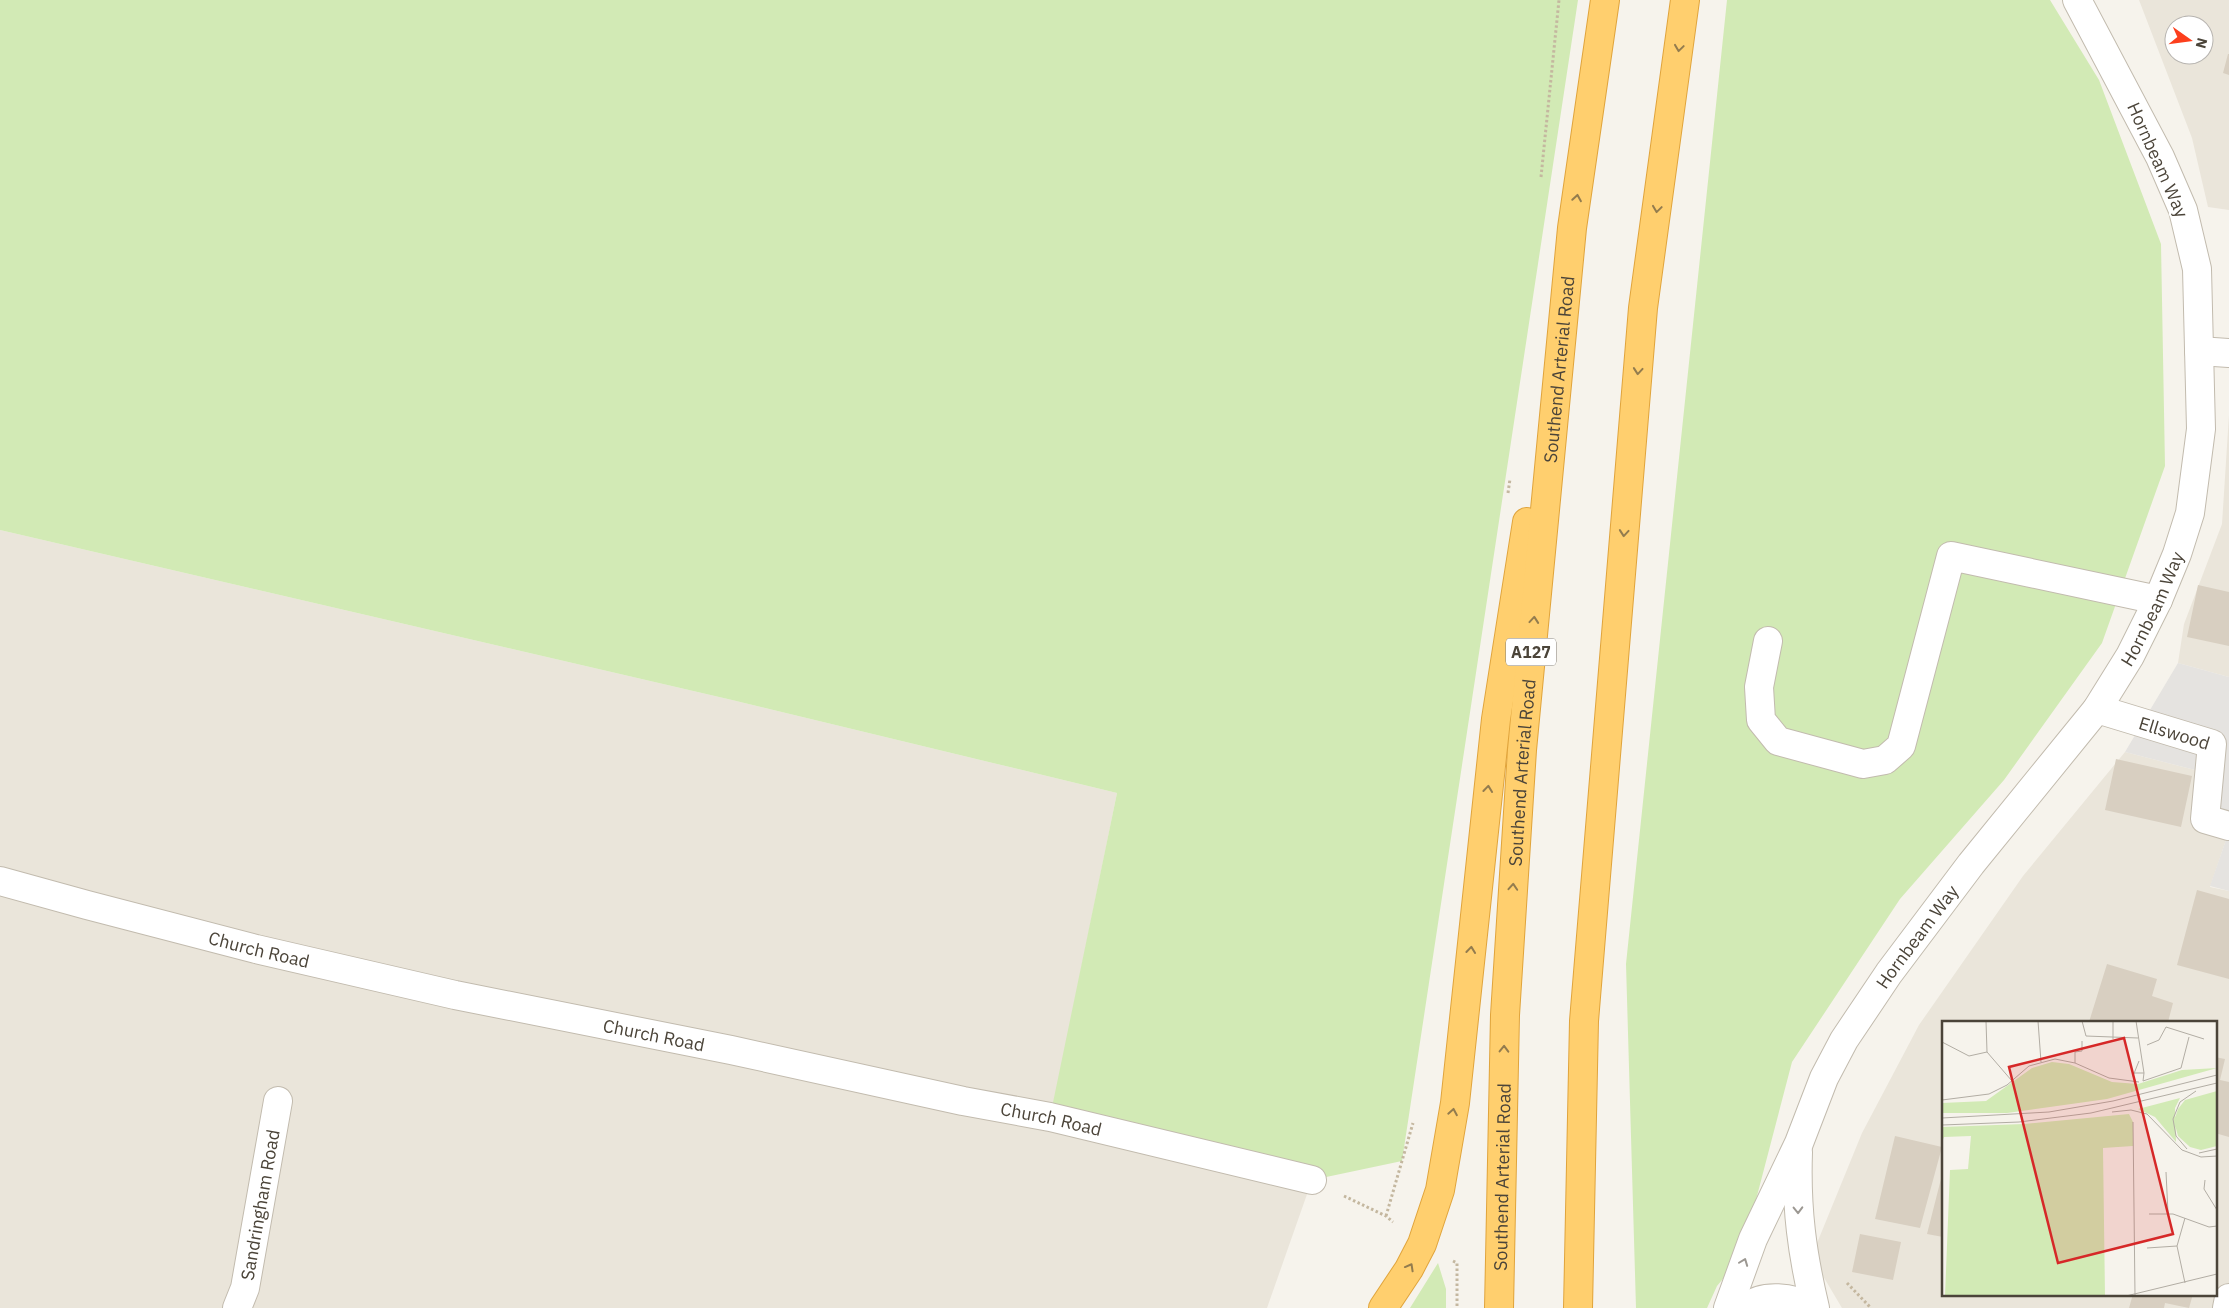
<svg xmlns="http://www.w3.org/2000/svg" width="2229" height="1308" font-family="'IBM Plex Sans',sans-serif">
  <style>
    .residential { fill: #eae5da; fill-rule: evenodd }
    .green { fill: #d2eab5 }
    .parking { fill: #e5e3e0 }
    .building { fill: #d8cfc1 }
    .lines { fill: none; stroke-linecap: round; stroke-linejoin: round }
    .minor-casing { stroke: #c2bbae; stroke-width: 30 }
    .highway-casing { stroke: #e0a43c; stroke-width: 30 }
    .path { stroke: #c4b79f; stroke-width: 3; stroke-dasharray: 2.5 2.5; stroke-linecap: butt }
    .minor { stroke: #fff; stroke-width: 28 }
    .highway { stroke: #ffcf6e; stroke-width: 28 }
    .oneway { stroke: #937c4e }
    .oneway2 { stroke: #9c9892 }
    .labels { text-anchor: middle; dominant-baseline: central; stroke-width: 4; stroke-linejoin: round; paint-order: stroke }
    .shield { fill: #fff; stroke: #817c74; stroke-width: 1 }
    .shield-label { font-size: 16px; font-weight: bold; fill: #4b4439 }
    .street-label { font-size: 18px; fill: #4b4439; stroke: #fff }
    .inset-road { fill: none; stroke: #b2ada4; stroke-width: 1 }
    .view { fill: #d62828; fill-opacity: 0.15; stroke: #d62828; stroke-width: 2.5 }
    .inset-edge { fill: none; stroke: #4b4439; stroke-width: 2.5 }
  </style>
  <rect width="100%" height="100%" fill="#f6f3ec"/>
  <!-- residential -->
  <path class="residential" d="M 2139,0 L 2229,0 L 2229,210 L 2208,207 L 2192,138 ZM 2174,25 L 2204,25 L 2204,55 L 2174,55 Z
    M 2229,415 L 2229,677 L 2178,663 L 2184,624 L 2222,524 Z
    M 0,530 L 732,700 L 1117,793 L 1051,1117 L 1312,1180 L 1267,1308 L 0,1308 Z
    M 2125,752 L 2195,770 L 2193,825 L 2227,837 L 2210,887 L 2229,891 L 2229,1308 L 1842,1308 L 1823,1276 L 1815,1248 L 1862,1133 L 1919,1025 L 2023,876 ZM 1943,1022 L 2215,1022 L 2215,1294 L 1943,1294 Z"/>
  <!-- green -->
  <path class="green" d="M 0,0 L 1578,0 L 1402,1161 L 1312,1180 L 1050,1117 L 1117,793 L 732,700 L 0,530 Z
    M 1727,0 L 2050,0 L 2099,80 L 2161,244 L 2165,466 L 2102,643 L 2004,780 L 1900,899 L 1792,1062 L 1741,1257 L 1717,1286 L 1707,1308 L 1636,1308 L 1626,964 Z
    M 1438,1263 L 1446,1289 L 1446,1308 L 1410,1308 Z"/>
  <!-- parking -->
  <path class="parking" d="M 2178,663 L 2229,677 L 2229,891 L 2210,886 L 2227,837 L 2193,825 L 2195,770 L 2125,752 Z"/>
  <!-- building -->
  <path class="building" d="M 2228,54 L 2229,54 L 2229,75 L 2223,73 Z
    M 2198,585 L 2229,592 L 2229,646 L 2187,637 Z
    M 2116,759 L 2192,776 L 2181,827 L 2105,810 Z
    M 2197,890 L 2229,899 L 2229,979 L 2177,965 Z
    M 2107,964 L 2157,979 L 2152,996 L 2173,1003 L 2168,1022 L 2089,1022 Z
    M 2215,1057 L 2225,1059 L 2220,1080 L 2229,1082 L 2229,1137 L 2215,1133 Z
    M 1895,1136 L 1942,1147 L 1920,1228 L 1875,1219 Z
    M 1943,1171 L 1943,1237 L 1927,1234 Z
    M 1860,1234 L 1901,1242 L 1893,1280 L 1852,1272 Z
    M 2133,1294 L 2193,1294 L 2189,1308 L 2165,1303 L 2164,1308 L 2129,1308 Z"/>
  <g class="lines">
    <defs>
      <g id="minor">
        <path d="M 2199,351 L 2229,353"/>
        <path d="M 1768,641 L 1759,687 L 1761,720 L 1778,741 L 1863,764 L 1885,760 L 1901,746 L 1951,556 L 2158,600"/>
        <path id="s1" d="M 2097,709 L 2212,744 L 2205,819 L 2229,826"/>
        <path id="s2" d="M 0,881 L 87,905 L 256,949 L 455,995 L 731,1050 L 963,1101 L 1050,1117 L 1312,1180"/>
        <path d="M 1798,1152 C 1796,1209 1802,1253 1815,1308"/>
        <path id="s3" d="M 237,1308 L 245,1288 L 278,1101"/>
        <path id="s4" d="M 1728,1308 L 1753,1239 L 1799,1143 L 1824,1078 L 1844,1040 L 1889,973 L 1971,864 L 2097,709 L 2130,656 L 2158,600 L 2177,554 L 2190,513 L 2201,429 L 2197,269 L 2183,210 L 2160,157 L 2077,0"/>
        <path d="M 1744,1308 C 1764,1293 1792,1297 1813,1308"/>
        <path d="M 2227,1308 L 2229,1298"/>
      </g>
      <g id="highway">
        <path d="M 1383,1308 L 1409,1269 L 1422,1244 L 1440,1190 L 1455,1103 L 1496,719 L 1527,522"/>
        <path id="s5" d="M 1499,1308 L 1505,1015 L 1522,750 L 1572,228 L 1605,0"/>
        <path d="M 1578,1308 L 1584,1021 L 1643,308 L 1685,0"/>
      </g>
    </defs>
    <!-- minor casing -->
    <use href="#minor" class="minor-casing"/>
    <!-- highway casing -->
    <use href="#highway" class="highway-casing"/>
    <!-- path -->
    <path class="path" d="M 1541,177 L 1559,0
      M 1508,493 L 1510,479
      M 1344,1196 L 1386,1216 L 1393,1222
      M 1386,1216 L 1413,1123
      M 1453,1261 L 1457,1263 L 1457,1308
      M 1847,1283 L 1871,1308"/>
    <!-- minor -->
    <use href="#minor" class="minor"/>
    <!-- highway -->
    <use href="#highway" class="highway"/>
  </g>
  <!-- one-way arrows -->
  <defs><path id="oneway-chevron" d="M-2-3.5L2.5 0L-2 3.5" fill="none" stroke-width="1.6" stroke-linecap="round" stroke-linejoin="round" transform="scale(1.25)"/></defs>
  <g class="oneway">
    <use href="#oneway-chevron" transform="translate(1679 48) rotate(98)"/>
    <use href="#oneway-chevron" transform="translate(1577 198) rotate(-81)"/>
    <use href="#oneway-chevron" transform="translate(1657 209) rotate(98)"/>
    <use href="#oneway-chevron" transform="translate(1638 371) rotate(95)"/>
    <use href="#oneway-chevron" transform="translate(1624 533) rotate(95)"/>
    <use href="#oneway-chevron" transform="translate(1534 620) rotate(-85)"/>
    <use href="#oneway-chevron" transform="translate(1488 789) rotate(-84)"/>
    <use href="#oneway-chevron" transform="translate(1513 887) rotate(-86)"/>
    <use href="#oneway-chevron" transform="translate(1471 950) rotate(-84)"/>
    <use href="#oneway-chevron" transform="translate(1504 1049) rotate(-89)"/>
    <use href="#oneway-chevron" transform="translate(1453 1112) rotate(-80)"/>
    <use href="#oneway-chevron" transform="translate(1410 1267) rotate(-61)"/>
  </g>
  <g class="oneway2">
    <use href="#oneway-chevron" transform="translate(1798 1210) rotate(89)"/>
    <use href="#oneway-chevron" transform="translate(1744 1262) rotate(-69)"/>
  </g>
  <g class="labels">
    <!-- shield labels -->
    <rect class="shield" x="1506" y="638.5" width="50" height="27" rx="4"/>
    <g class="shield-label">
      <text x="1531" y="652">A127</text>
    </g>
    <!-- street labels -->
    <g class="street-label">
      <text transform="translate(2158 160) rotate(66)">Hornbeam Way</text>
      <text stroke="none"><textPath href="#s5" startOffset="941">Southend Arterial Road</textPath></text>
      <text stroke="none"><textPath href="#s4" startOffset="824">Hornbeam Way</textPath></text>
      <text stroke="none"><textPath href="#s1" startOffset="81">Ellswood</textPath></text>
      <text stroke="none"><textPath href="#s5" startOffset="536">Southend Arterial Road</textPath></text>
      <text stroke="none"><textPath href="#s4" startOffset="419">Hornbeam Way</textPath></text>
      <text stroke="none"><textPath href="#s2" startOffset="268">Church Road</textPath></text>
      <text stroke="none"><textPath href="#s2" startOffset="672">Church Road</textPath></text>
      <text stroke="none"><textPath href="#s2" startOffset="1078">Church Road</textPath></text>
      <text stroke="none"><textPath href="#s5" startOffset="131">Southend Arterial Road</textPath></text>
      <text stroke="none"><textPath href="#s3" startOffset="106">Sandringham Road</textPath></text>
    </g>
  </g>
  <!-- overview -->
  <g transform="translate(1942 1021)">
    <rect width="275" height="275" fill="#f6f3ec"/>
    <path d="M 110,41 L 127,43 L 170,61 L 196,63 L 240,49 L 275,47 L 165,78 L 65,92 L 0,92 L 0,82 L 44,80 L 90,47 ZM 275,70 L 275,125 L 259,129 L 248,126 L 236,115 L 232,100 L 236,88 L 243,79 ZM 238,77 L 233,87 L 234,121 L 213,96 L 196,88 ZM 187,93 L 191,101 L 191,125 L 161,127 L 163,275 L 3,275 L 8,149 L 26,148 L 29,115 L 2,116 L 0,121 L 0,106 L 82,103 Z" fill="#d2eab5"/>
    <path class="inset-road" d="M 44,0 L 45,31 L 70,60M 96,0 L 99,41M 140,0 L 144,15 L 196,17M 194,0 L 202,52M 171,1 L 171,18M 0,21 L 27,35 L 45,31M 205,24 L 217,19 L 224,6 L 262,18M 133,42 L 133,31 L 140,30 L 140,20M 192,52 L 202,52 L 201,60M 201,60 L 239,47 L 247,16M 194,61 L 191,55 L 197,40M 0,79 L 47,73 L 65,64 L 87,45 L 113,38 L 133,42 L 167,57 L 197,61M 170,91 L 189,89 L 205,93 L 240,129 L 259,136 L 275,135M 0,97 L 107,91 L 171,80 L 275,54M 191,101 L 193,274M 0,104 L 77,101 L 149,92 L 275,62M 245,128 L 234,115 L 231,98 L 238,81 L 254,70M 257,132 L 275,128M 224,151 L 226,192M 263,159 L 262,168 L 275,189M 207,193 L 231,193 L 267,206 L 275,205M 243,197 L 235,225 L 243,262M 205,227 L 235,225M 184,275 L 275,253"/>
    <path class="view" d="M 182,17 L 231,213 L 116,242 L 67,46 Z"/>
    <rect width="275" height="275" class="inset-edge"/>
  </g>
  <!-- north arrow -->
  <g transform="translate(2189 40) rotate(104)"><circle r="24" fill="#ffffff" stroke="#b7b4b0"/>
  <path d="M0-4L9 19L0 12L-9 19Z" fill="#fc3f1d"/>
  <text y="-8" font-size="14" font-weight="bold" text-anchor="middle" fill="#4b4439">N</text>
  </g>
</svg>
